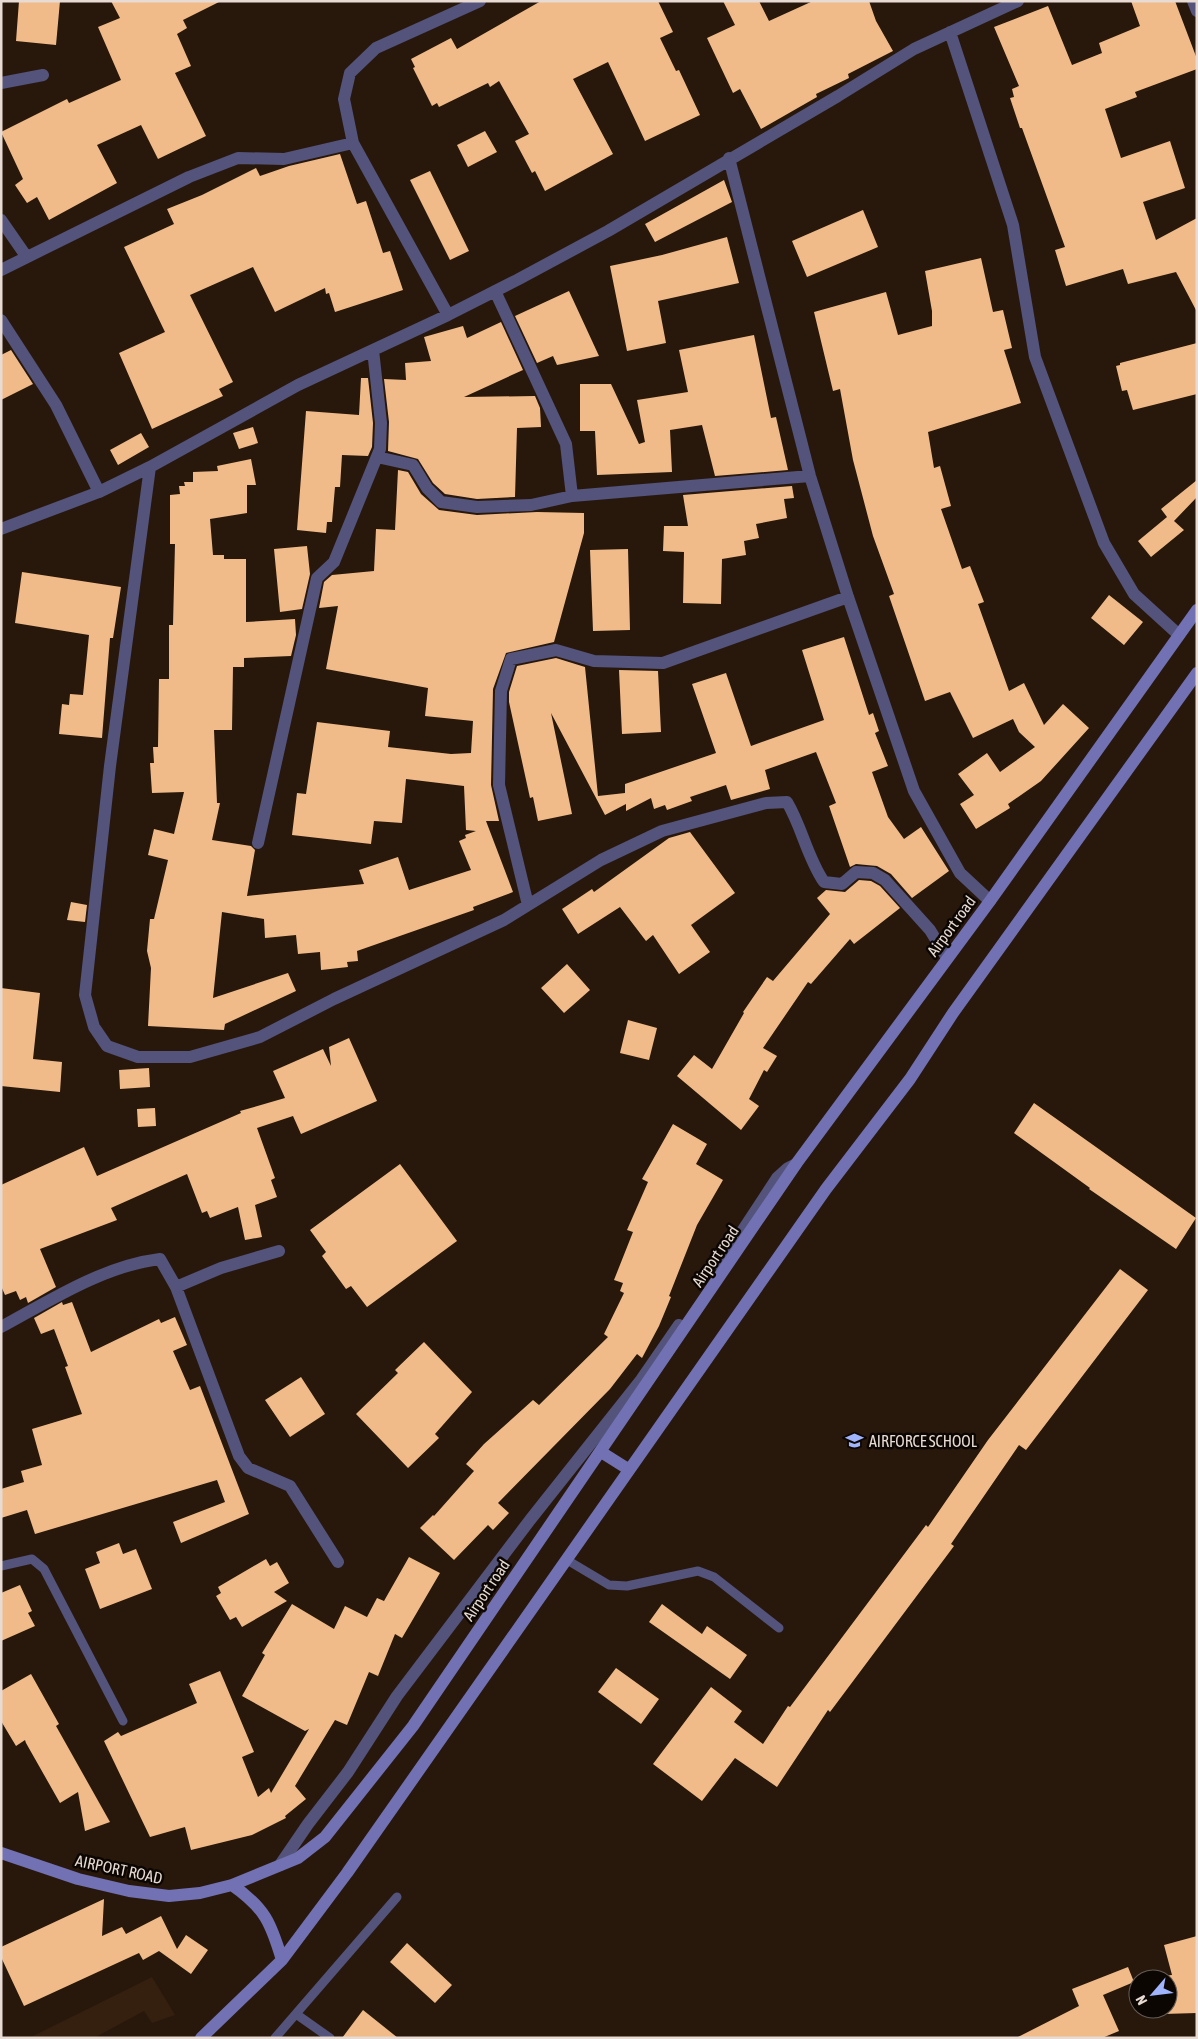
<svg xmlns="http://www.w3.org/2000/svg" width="1198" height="2039" font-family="'Asap Condensed',sans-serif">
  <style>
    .built { fill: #351f0e }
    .building { fill: #f0bb89 }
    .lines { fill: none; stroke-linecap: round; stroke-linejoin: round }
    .service { stroke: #53537c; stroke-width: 9 }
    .minor { stroke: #53537c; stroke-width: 12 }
    .secondary { stroke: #7171b4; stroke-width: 12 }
    .labels { text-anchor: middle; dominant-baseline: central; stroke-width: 5; stroke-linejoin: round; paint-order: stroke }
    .street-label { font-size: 16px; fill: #e7dbd3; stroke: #0c0603 }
    .poi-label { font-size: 16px; fill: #e7dbd3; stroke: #0c0603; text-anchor: start }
  </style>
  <rect width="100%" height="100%" fill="#28180c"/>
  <!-- built -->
  <path class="built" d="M 152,1977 L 175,2015 L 152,2023 L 144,2011 L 94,2038 L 29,2038 Z"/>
  <!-- building -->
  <path class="building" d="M 19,1 L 60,1 L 56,45 L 16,41 Z
    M 111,1 L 221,1 L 183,20 L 187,28 L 177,34 L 191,66 L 175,73 L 206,136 L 158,159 L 141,125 L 97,145 L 117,183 L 49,220 L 37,197 L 27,203 L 15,185 L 23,179 L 1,132 L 67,99 L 69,103 L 121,80 L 98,27 L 120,18 Z
    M 541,1 L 658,1 L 673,32 L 660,38 L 676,71 L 679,70 L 700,115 L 645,141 L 608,62 L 573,79 L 613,154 L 545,191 L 535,171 L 532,173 L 515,141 L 529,134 L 499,81 L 490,87 L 488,83 L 439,107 L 437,103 L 432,106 L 413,68 L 415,67 L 411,59 L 451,38 L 457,49 Z
    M 723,1 L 759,1 L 769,21 L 813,1 L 869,1 L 876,21 L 893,51 L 848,74 L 849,78 L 816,94 L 817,97 L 761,129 L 740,89 L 733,93 L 707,38 L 735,25 Z
    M 1131,1 L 1175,1 L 1197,59 L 1197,69 L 1135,92 L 1137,97 L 1105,109 L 1121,158 L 1170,141 L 1185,188 L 1143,202 L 1156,240 L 1197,218 L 1197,312 L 1176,272 L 1128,284 L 1123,269 L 1066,286 L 1055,250 L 1065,247 L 1022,128 L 1020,128 L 1010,98 L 1014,97 L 1012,89 L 1019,86 L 994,27 L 1048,6 L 1072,65 L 1102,53 L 1099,43 L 1140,26 Z
    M 485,131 L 497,152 L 468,167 L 457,145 Z
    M 340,154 L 357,204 L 366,201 L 383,253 L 390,251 L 403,290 L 335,312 L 329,293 L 326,294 L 325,288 L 275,312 L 253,267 L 190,295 L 233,382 L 219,389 L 223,396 L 152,429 L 119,353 L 165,332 L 124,247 L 174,224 L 167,209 L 202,195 L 256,168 L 260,176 L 289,166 Z
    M 430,171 L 469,251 L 450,260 L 410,180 Z
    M 724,180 L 732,202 L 655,242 L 645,224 Z
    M 863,210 L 878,247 L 807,277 L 792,241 Z
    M 727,237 L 739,283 L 658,301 L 666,343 L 627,351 L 610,266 L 662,255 Z
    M 981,258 L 993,312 L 1003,310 L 1012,348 L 1004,350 L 1021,403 L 928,432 L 934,468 L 940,466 L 951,506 L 941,509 L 962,569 L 970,566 L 984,602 L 978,604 L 1009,691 L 1024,683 L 1044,725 L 1063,704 L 1089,728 L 1041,781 L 1008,804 L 1010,808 L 976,829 L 960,804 L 974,795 L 958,774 L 987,753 L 1000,772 L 1035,747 L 1019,732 L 1013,719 L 973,738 L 950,692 L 925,701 L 889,596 L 894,594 L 873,536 L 853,460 L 840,389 L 833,391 L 814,312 L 886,292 L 898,335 L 932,326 L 932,311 L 925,271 Z
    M 569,291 L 599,356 L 557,365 L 553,356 L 537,363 L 515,316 Z
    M 501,322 L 523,370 L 464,397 L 535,396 L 540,408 L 541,427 L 517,428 L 515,497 L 477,499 L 445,494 L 433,483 L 418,459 L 388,451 L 389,422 L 384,379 L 406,380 L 405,363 L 431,361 L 424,337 L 463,326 L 467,338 Z
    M 754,335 L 771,418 L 776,417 L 788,470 L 715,476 L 702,425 L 670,430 L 672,472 L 597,475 L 595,431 L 580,431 L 580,384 L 611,384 L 639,444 L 645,442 L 637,400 L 688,392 L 679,350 Z
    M 1197,343 L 1197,394 L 1133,410 L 1127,390 L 1122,391 L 1116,366 L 1120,365 L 1120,363 Z
    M 11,350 L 33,384 L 1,400 L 1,355 Z
    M 361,378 L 368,378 L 373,423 L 372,447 L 368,456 L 342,455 L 340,487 L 335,487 L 332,522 L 327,522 L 326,533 L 297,530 L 306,411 L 359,415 Z
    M 253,427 L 258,443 L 239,449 L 233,433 Z
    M 141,433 L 149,447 L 118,465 L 110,450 Z
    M 251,459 L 256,485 L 247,485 L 247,513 L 210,519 L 213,555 L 224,555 L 224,559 L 246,559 L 246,622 L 295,619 L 296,635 L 291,656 L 244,658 L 244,667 L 233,667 L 232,730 L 214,730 L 217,803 L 220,803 L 212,840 L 251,846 L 255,850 L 247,896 L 364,884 L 359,870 L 398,857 L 409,890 L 471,870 L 459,841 L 466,838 L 465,835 L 476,831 L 466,830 L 464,786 L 406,779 L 402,823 L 374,821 L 371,844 L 292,835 L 297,793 L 306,794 L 317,722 L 390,731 L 388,747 L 451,754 L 471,753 L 473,721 L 425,716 L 428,688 L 326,669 L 338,606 L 319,608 L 324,582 L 332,575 L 374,571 L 376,529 L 395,530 L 398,470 L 408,472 L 421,494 L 439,510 L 477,515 L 537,512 L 584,513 L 584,533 L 554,642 L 506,653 L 493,689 L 491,785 L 499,821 L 486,821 L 513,892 L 473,907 L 474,910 L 357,951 L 358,961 L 347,962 L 348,967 L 321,970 L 320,952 L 298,954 L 296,935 L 265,938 L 264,919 L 222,912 L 213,998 L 288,973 L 296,991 L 225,1024 L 224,1030 L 148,1026 L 151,968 L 147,951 L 150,919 L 154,919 L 168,860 L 148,855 L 154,829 L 174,834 L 184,792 L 152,793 L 150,763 L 154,763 L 153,747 L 158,747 L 159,679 L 169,679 L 169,625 L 173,625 L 175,544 L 170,544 L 170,495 L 180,494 L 179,486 L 185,486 L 184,482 L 193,482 L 193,472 L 218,471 L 217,466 Z
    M 1197,480 L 1197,497 L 1174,521 L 1184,530 L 1151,557 L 1138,541 L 1167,517 L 1161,509 Z
    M 792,486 L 794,498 L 784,499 L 787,518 L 756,524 L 759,538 L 744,541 L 746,555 L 722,559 L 721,604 L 683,603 L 684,552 L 663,551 L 664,526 L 688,526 L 683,495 Z
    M 307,546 L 310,574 L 302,609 L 280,612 L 274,549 Z
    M 628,549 L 630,630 L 593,631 L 590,550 Z
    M 22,572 L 121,587 L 113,638 L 110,638 L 102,738 L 59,734 L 62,704 L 69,705 L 70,694 L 83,695 L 89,635 L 15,623 Z
    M 1109,595 L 1143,622 L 1124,645 L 1091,618 Z
    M 844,637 L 869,715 L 873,713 L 879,731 L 875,733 L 888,766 L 872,772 L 888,817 L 904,839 L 921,827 L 949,871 L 912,898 L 891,874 L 877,866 L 856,864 L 850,867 L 829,806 L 836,803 L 816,752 L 765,770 L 770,789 L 731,800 L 726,785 L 690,797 L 692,801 L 667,810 L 665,805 L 654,809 L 651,798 L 626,811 L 626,804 L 605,815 L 551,713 L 572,814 L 538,821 L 533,797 L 530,798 L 509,702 L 509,692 L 517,666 L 556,658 L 585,667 L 598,796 L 625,793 L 625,784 L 716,753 L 692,684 L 726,673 L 751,746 L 824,720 L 802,650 Z
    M 619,670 L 658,671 L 661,732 L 622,734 Z
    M 690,832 L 735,893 L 691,925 L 710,952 L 679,974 L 653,935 L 646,941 L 620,907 L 578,934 L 562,909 L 592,889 L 594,892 L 669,838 Z
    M 859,880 L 871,881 L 880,886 L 900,908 L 854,944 L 850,939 L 811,984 L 808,982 L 763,1048 L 777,1056 L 767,1072 L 764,1070 L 749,1099 L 759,1106 L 741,1130 L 677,1076 L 694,1055 L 712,1069 L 744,1013 L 743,1012 L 767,977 L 773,981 L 830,914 L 817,898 L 826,890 L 845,892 Z
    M 71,902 L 87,905 L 85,922 L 67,920 Z
    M 567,964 L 590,990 L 564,1013 L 541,988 Z
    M 1,988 L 40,993 L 33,1059 L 62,1062 L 60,1092 L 1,1086 Z
    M 628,1020 L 657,1028 L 649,1060 L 620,1053 Z
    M 349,1038 L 377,1101 L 301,1134 L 293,1116 L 257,1128 L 275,1178 L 271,1180 L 277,1197 L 255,1205 L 262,1237 L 245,1240 L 238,1207 L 210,1218 L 207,1211 L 202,1213 L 187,1174 L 111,1208 L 117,1220 L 40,1249 L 56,1287 L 28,1303 L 26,1297 L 20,1300 L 16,1291 L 5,1295 L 1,1286 L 1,1185 L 84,1147 L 97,1176 L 241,1113 L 240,1111 L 285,1098 L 273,1071 L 323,1049 L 331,1066 L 329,1047 Z
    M 149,1068 L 150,1087 L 120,1089 L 119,1070 Z
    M 1034,1103 L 1196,1218 L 1176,1249 L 1089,1189 L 1090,1188 L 1014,1133 Z
    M 155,1108 L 156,1126 L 138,1127 L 137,1109 Z
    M 673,1124 L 707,1144 L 696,1164 L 723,1180 L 697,1225 L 669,1296 L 671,1297 L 659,1326 L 642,1358 L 637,1354 L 610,1389 L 498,1503 L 509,1513 L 493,1530 L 488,1525 L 454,1560 L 420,1528 L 433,1515 L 434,1516 L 474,1471 L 466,1464 L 484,1444 L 533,1400 L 539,1405 L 608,1337 L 604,1334 L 624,1293 L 620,1291 L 623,1283 L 614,1280 L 633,1232 L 627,1230 L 648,1182 L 642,1179 Z
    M 400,1164 L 457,1241 L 367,1307 L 351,1286 L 346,1289 L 322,1256 L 326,1252 L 310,1230 Z
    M 1120,1269 L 1148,1290 L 1026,1450 L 1019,1445 L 951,1544 L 954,1546 L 830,1712 L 828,1710 L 777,1787 L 735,1758 L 702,1801 L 653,1764 L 711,1687 L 742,1711 L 734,1722 L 763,1744 L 788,1706 L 790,1707 L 926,1525 L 928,1527 L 988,1440 Z
    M 62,1302 L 63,1305 L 72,1302 L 91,1352 L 159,1319 L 161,1323 L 175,1317 L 187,1345 L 173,1351 L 190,1390 L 200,1386 L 249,1514 L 181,1543 L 173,1522 L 225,1502 L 217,1480 L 35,1534 L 27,1510 L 1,1518 L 1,1489 L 24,1482 L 21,1471 L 42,1465 L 32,1429 L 82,1414 L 65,1367 L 68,1366 L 54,1329 L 41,1334 L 34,1318 Z
    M 424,1342 L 472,1392 L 435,1434 L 439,1438 L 408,1468 L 356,1414 L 398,1373 L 395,1370 Z
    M 301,1377 L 325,1414 L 290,1437 L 265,1400 Z
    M 119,1543 L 123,1554 L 136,1549 L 152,1589 L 100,1609 L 85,1569 L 100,1563 L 96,1552 Z
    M 409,1557 L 440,1573 L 402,1638 L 395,1634 L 378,1676 L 369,1672 L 347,1725 L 335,1720 L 295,1786 L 306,1799 L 285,1816 L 286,1818 L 252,1835 L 191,1850 L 185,1827 L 150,1837 L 104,1741 L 118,1732 L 121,1736 L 197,1703 L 189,1684 L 220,1671 L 254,1752 L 242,1757 L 258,1797 L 269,1788 L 271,1793 L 309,1729 L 305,1731 L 242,1696 L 265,1655 L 262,1653 L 292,1604 L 334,1629 L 345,1606 L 367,1617 L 377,1598 L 384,1601 Z
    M 266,1559 L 270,1566 L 277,1562 L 289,1583 L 274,1592 L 287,1601 L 242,1627 L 236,1617 L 230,1620 L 216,1596 L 221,1593 L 218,1587 Z
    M 20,1585 L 32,1611 L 28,1613 L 35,1626 L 1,1641 L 1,1593 Z
    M 662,1604 L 702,1634 L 707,1626 L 747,1655 L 730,1679 L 649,1622 Z
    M 616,1668 L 659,1699 L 641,1724 L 598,1692 Z
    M 31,1674 L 59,1724 L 56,1726 L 110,1822 L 85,1831 L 78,1792 L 60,1803 L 26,1743 L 25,1740 L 16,1746 L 1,1721 L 1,1691 Z
    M 104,1899 L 102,1936 L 122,1927 L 126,1934 L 161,1916 L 177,1949 L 186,1935 L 208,1950 L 191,1974 L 159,1951 L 143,1960 L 139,1953 L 24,2006 L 1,1957 L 1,1947 Z
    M 1197,1936 L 1197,2013 L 1163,2014 L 1162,2009 L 1168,2009 L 1168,1979 L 1161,1979 L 1161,1976 L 1172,1975 L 1164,1945 Z
    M 407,1943 L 452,1985 L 435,2003 L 390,1962 Z
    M 1128,1967 L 1134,1982 L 1103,1995 L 1119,2031 L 1102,2038 L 1016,2038 L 1079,2006 L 1072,1989 Z
    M 363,2010 L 398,2038 L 342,2038 Z"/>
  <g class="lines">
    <!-- service -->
    <path class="service" d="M 567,1560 L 609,1585 L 627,1586 L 698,1571 L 714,1577 L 779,1628
      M 1,1566 L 32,1559 L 44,1569 L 123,1721
      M 296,2014 L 330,2038
      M 275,2038 L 397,1897"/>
    <!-- minor -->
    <path class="minor" d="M 1193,1 L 1197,11
      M 950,32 L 1013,225 L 1035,357 L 1104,543 L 1134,594 L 1179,635
      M 1,83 L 43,75
      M 729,158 L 810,476 L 848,597 L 914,791 L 960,873 L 990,901
      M 1,220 L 26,256
      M 1,270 L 189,177 L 238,158 L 284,159 L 353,143
      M 495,291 L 566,444 L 572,496
      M 448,315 L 353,143 L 344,99 L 350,73 L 376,48 L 480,1
      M 1,320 L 56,405 L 99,492
      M 377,457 L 413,465 L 427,488 L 441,502 L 477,507 L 531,505 L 572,496 L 810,476
      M 150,467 L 110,766 L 85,995 L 94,1027 L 107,1046 L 138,1057 L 190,1057 L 260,1037 L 334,999 L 504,920 L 601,860 L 662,831 L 766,803 L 787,802 C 802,827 807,857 824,882 L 842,884 L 856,872 L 873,873 L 885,880 L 930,930 L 947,958
      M 1,529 L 99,492 L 150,467 L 298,385 L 448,315 L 517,280 L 608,231 L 838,96 L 914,49 L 1018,1
      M 258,843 L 317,578 L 334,562 L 380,449 L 381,423 L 373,350
      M 528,905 L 499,785 L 501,691 L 511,659 L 556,650 L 594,661 L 663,663 L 848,597
      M 720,1265 L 777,1178 L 788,1168 L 796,1164
      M 176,1287 L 221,1268 L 279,1251
      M 1,1327 C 51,1300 103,1266 160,1259 L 176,1287 L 239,1456 L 248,1468 L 290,1486 L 338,1562
      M 280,1865 L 308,1824 L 348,1772 L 397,1696 L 530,1520 L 641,1380 L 679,1325"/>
    <!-- secondary -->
    <path class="secondary" d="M 601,1452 L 628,1469
      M 1,1853 L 78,1879 L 129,1891 L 169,1896 L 200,1893 L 232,1885 L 298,1858 L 325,1837 L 413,1726 L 796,1164 L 990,901 L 1197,610
      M 232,1885 C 265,1908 271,1923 282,1960
      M 201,2038 L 282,1960 L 347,1873 L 826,1189 L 910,1079 L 953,1013 L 1197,673"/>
  </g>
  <!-- icons -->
  <defs>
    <symbol id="school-bare" viewBox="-9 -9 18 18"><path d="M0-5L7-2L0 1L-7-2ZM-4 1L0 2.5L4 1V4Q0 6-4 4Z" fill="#a0b3fd" stroke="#0c0603" stroke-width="2.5" paint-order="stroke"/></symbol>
  </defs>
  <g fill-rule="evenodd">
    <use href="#school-bare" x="842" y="1428" width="25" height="25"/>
  </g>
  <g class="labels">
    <!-- street labels -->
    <g class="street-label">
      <text transform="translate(951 926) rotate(-54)">Airport road</text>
      <text transform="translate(715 1256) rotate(-56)">Airport road</text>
      <text transform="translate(486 1590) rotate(-56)">Airport road</text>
      <text transform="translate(119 1869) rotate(12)">AIRPORT ROAD</text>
    </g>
    <!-- poi labels -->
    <g class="poi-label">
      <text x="869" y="1441">AIRFORCE SCHOOL</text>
    </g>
  </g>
  <!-- border -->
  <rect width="1198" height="2039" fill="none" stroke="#e7dbd3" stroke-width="5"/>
  <!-- north arrow -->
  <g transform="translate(1153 1994) rotate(242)"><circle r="24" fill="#0c0603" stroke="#645b56"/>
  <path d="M0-4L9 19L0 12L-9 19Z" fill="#a0b3fd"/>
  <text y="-8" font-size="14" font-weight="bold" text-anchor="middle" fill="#e7dbd3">N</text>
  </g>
</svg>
